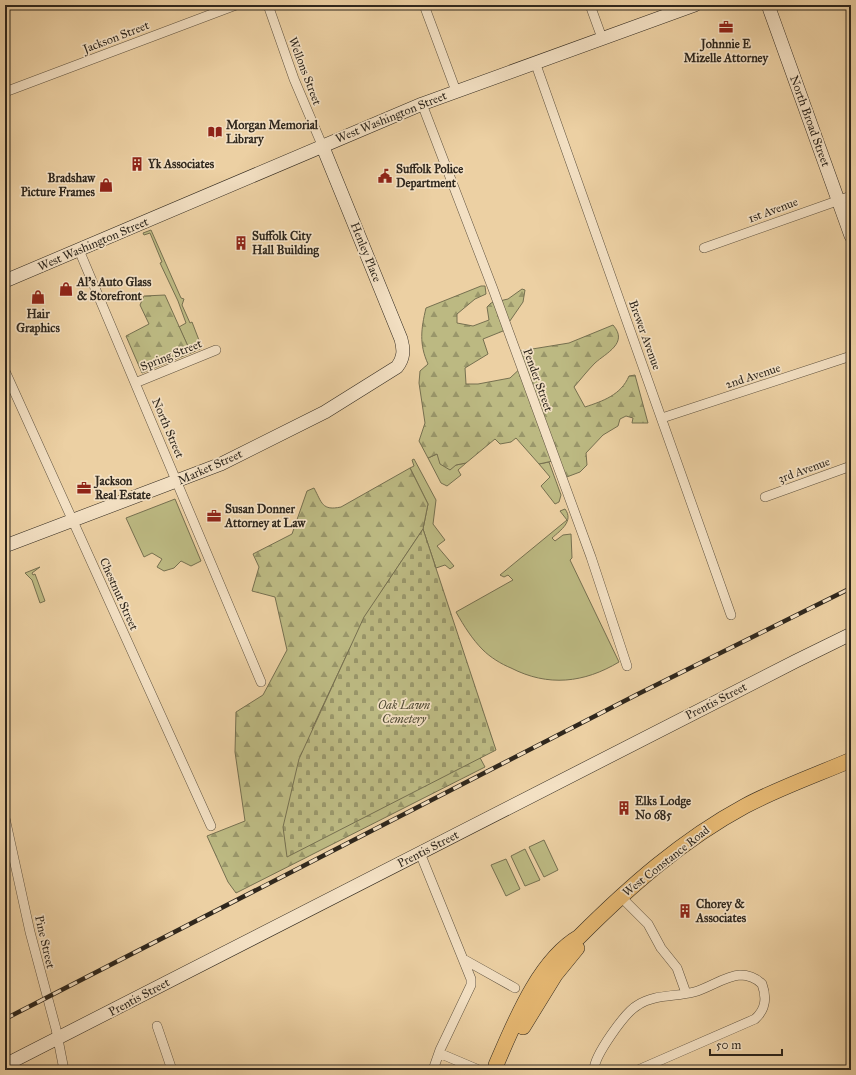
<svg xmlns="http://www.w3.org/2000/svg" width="856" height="1075" font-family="'IM FELL Great Primer',serif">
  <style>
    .grass { fill: #bcb982; stroke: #767050 }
    .forest { fill: url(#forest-firs); stroke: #767050 }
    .cemetery { fill: url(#cemetery-stones); stroke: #767050 }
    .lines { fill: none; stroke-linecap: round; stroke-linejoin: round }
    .street-casing { stroke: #5e513e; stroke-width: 10 }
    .secondary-casing { stroke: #2f271d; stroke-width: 14 }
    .primary-casing { stroke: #2f271d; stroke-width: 16 }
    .street { stroke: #f3e0c3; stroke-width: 9 }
    .secondary { stroke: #f3e0c3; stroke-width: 13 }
    .primary { stroke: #e6b872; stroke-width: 15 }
    .rail-casing { stroke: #2f271d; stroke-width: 4.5 }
    .rail { stroke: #f3e0c3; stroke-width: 3; stroke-dasharray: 9; stroke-linecap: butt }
    .labels { text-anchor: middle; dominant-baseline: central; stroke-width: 3.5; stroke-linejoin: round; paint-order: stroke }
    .street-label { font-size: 12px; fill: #2f271d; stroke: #f3e0c3 }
    .poi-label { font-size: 12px; font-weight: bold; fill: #2f271d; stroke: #f3e0c3; text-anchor: start }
    .park-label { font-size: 12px; font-style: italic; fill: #524c36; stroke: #f3e0c3 }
  </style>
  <defs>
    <pattern id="forest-firs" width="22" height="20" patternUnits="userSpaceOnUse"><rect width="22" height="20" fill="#bcb982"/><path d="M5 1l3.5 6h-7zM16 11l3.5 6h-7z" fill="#99966a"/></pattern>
    <pattern id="cemetery-stones" width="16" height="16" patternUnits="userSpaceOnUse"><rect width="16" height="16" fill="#bcb982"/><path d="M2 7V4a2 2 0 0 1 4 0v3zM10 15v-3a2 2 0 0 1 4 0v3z" fill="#99966a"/></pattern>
  </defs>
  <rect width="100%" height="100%" fill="#ecd0a3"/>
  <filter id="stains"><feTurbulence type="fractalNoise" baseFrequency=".005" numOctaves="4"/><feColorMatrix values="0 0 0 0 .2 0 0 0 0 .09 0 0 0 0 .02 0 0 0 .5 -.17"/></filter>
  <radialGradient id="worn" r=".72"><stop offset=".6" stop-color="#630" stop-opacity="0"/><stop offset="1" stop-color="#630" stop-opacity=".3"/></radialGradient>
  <!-- grass -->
  <path class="grass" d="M 151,230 L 181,298 L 184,299 L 182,305 L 190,323 L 192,322 L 202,348 L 191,353 L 179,327 L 186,323 L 178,301 L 160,263 L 162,262 L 150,233 L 144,235 L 143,233 Z
    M 437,454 L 456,465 L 466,463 L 458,470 L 461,475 L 447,486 L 441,483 L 428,458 Z
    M 414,459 L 436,500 L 433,524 L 445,540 L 437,546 L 454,566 L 450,569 L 445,565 L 436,568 L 423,529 L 428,504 L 410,468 L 414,466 L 412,460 Z
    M 549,462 L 561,495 L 559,502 L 555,504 L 541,486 L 550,477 L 539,464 Z
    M 175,499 L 201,561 L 191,566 L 181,561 L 174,568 L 164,571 L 157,567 L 162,559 L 152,553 L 144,557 L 126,518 Z
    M 565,509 C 574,521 561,530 552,538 L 555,541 L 563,535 L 571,534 L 572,558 L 570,560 L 619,662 C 584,683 548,687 511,668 C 501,664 490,657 483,650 C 472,639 464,626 456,612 L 513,580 L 508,575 L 504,577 L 500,575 L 567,520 L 560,511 Z
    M 40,567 L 32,573 L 33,575 L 35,574 L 45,601 L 40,603 L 32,580 L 25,573 Z
    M 544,840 L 558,870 L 544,877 L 529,847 Z
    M 525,849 L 540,880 L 525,886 L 511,856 Z
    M 506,859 L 520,889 L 506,896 L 491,865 Z"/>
  <!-- forest -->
  <path class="forest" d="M 481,286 L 485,286 L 486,294 L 475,299 L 457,314 L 457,323 L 473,326 L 489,320 L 487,307 L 491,303 L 508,299 L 522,289 L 525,290 L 523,302 L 503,331 L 483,339 L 488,354 L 465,368 L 466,384 L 478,384 L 510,378 L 524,365 L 520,351 L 569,343 L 613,325 C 629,343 606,353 595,363 C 587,371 581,379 574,387 L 585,407 C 603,401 621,395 629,376 L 635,375 L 648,423 L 632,423 L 633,418 L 626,416 L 620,419 L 618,426 L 603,435 L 586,453 L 587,465 L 580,472 L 564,478 L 557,460 L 539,464 L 516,438 L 511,442 L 500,444 L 495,439 L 466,463 L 456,465 L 450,470 L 440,464 L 437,454 L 428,458 L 419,441 L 425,423 L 419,383 L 420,371 L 428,364 C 419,344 421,329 426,308 Z
    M 165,295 L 191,353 L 142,373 L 126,336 L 149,324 L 140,305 L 144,296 Z
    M 410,468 L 428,504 L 423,529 L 383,589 L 349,650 L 312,729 L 477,752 L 485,767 L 236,893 L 228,882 L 207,836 L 245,821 L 235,752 L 236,712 L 263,695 L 287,650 L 275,597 L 252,591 L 259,567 L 253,554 L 292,534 L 307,491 L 314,488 C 322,503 322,511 341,507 Z"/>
  <!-- cemetery -->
  <path class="cemetery" d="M 423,529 L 496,750 L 287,857 L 283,827 L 299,759 L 364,617 Z"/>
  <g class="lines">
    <defs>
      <path id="street" d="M 268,5 L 294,79 L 322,145
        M 424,5 L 456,91
        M 590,5 L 602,38
        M 535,62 L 731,615
        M 5,92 L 236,5
        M 422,104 L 493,289 L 591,557 L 627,666
        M 704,248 L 851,196
        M 79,250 L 261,682
        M 5,371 L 211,826
        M 135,383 L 216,350
        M 662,418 L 851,356
        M 765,497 L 851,466
        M 5,818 L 30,932 L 56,1029 L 64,1070
        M 420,853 L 471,979 L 471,985 L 440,1050 L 433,1070
        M 620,896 L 648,924 L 661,948 L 677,968 L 686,993
        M 465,960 L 515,988
        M 157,1026 L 172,1070
        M 439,1053 L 479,1070
        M 594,1070 C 594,1056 625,1012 638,1005 C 654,994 676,997 694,992 C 709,988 725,976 740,975 C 749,975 756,978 762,984 C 767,998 766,1009 755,1019 L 638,1070"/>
      <path id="secondary" d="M 768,5 L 851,236
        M 5,281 L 422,104 L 695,5
        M 5,546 L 221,464 L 325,412 L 397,367 C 404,358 404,350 401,339 L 322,145
        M 5,1065 L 796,661 L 851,634"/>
      <path id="primary" d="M 523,1027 L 555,975 L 577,948
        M 496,1070 L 496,1065 C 514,1024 538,961 579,937 C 629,887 682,840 745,806 C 779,788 816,775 851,760"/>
    </defs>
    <!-- street casing -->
    <use href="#street" class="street-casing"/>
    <!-- secondary casing -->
    <use href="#secondary" class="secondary-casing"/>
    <!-- primary casing -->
    <use href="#primary" class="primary-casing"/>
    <!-- street -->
    <use href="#street" class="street"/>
    <!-- secondary -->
    <use href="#secondary" class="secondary"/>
    <!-- primary -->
    <use href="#primary" class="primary"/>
    <defs>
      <path id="rail" d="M 5,1019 L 638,694 L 851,588"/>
    </defs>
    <!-- rail casing -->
    <use href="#rail" class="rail-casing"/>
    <!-- rail -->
    <use href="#rail" class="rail"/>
  </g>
  <!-- icons -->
  <defs>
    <symbol id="office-bare" viewBox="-9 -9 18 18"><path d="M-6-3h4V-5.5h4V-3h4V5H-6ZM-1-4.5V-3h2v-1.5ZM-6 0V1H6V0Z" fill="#8f2418" stroke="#f3e0c3" stroke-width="2.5" paint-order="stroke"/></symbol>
    <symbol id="library-bare" viewBox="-9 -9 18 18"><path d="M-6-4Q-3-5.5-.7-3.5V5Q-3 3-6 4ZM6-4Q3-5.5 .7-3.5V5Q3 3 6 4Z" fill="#8f2418" stroke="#f3e0c3" stroke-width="2.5" paint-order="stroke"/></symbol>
    <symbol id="building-bare" viewBox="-9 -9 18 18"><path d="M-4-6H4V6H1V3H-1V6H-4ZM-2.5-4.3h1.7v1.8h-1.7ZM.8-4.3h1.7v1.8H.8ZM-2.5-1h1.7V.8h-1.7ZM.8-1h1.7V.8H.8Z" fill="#8f2418" stroke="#f3e0c3" stroke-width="2.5" paint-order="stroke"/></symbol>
    <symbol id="civic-bare" viewBox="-9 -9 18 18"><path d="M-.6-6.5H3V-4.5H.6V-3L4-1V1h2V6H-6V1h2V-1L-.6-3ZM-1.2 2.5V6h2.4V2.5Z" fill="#8f2418" stroke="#f3e0c3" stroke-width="2.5" paint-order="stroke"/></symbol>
    <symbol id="shop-bare" viewBox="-9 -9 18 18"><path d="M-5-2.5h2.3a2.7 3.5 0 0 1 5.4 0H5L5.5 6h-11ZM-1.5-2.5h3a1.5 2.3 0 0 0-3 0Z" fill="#8f2418" stroke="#f3e0c3" stroke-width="2.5" paint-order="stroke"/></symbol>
  </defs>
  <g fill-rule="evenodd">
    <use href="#office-bare" x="716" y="17" width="20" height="20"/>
    <use href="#library-bare" x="205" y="122" width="20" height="20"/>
    <use href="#building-bare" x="127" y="154" width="20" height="20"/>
    <use href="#civic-bare" x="375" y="166" width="20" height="20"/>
    <use href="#shop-bare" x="96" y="175" width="20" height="20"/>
    <use href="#building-bare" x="231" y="233" width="20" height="20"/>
    <use href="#shop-bare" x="56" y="279" width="20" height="20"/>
    <use href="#shop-bare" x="28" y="287" width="20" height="20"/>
    <use href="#office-bare" x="74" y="478" width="20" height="20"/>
    <use href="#office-bare" x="204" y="506" width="20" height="20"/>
    <use href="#building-bare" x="614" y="798" width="20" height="20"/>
    <use href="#building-bare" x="675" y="901" width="20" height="20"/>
  </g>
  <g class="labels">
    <!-- street labels -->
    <g class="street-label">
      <text transform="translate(116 37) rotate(-21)">Jackson Street</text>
      <text transform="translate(305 71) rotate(69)">Wellons Street</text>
      <text transform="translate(391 117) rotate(-22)">West Washington Street</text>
      <text transform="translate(810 121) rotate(70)">North Broad Street</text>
      <text transform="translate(773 210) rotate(-20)">1st Avenue</text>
      <text transform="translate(93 244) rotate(-23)">West Washington Street</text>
      <text transform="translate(366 252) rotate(68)">Henley Place</text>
      <text transform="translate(645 335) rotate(70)">Brewer Avenue</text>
      <text transform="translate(171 355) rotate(-22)">Spring Street</text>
      <text transform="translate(753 376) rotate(-18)">2nd Avenue</text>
      <text transform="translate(538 380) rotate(70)">Pender Street</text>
      <text transform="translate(168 428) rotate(67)">North Street</text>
      <text transform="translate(210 467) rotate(-24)">Market Street</text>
      <text transform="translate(804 470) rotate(-20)">3rd Avenue</text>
      <text transform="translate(119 594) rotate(66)">Chestnut Street</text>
      <text transform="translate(716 701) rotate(-27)">Prentis Street</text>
      <text transform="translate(428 849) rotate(-27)">Prentis Street</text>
      <text transform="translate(666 861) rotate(-38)">West Constance Road</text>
      <text transform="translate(45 942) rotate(77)">Pine Street</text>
      <text transform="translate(139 997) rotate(-28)">Prentis Street</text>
    </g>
    <!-- poi labels -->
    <g class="poi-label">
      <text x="726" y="44" text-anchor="middle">Johnnie E<tspan x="726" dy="14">Mizelle Attorney</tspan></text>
      <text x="226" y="125">Morgan Memorial<tspan x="226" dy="14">Library</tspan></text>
      <text x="148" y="164">Yk Associates</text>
      <text x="396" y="169">Suffolk Police<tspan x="396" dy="14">Department</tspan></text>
      <text x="95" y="178" text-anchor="end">Bradshaw<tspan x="95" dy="14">Picture Frames</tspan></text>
      <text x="252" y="236">Suffolk City<tspan x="252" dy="14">Hall Building</tspan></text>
      <text x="77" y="282">Al's Auto Glass<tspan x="77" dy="14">&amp; Storefront</tspan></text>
      <text x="38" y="314" text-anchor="middle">Hair<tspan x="38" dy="14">Graphics</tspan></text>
      <text x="95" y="481">Jackson<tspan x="95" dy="14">Real Estate</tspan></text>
      <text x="225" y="509">Susan Donner<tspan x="225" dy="14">Attorney at Law</tspan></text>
      <text x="635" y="801">Elks Lodge<tspan x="635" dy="14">No 685</tspan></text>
      <text x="696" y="904">Chorey &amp;<tspan x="696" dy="14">Associates</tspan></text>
    </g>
    <!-- park labels -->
    <g class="park-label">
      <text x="404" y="705">Oak Lawn<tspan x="404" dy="14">Cemetery</tspan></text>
    </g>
  </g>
  <!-- margin -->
  <rect width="856" height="1075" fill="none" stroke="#ecd0a3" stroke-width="20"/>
  <rect x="6" y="6" width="844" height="1063" fill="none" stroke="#2f271d" stroke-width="2"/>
  <rect x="10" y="10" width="836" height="1055" fill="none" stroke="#2f271d"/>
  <!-- scale -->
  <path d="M710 1049v6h72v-6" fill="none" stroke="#2f271d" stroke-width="2"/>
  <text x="716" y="1049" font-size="12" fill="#2f271d" stroke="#f3e0c3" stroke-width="3" paint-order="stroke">50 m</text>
  <rect width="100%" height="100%" filter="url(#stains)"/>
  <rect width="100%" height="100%" fill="url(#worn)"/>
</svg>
